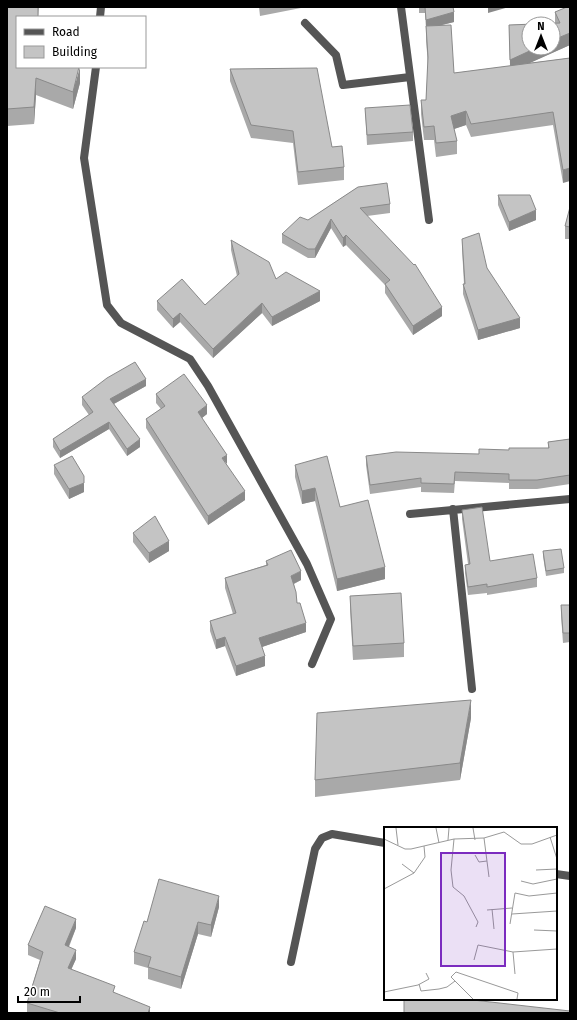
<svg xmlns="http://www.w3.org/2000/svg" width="577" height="1020" font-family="'Fira Sans',sans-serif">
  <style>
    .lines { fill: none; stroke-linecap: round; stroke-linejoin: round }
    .minor { stroke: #555; stroke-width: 8 }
    .wall { fill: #a9a9a9 }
    .shaded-wall { fill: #898989 }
    .building { fill: #c4c4c4; stroke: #898989 }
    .inset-road { fill: none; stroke: #999; stroke-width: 1 }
    .view { fill: #7b2cbf; fill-opacity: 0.15; stroke: #7b2cbf; stroke-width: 2 }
    .inset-edge { fill: none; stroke: #000; stroke-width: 2 }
  </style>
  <rect width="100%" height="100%" fill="#fff"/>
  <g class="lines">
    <!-- minor -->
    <path class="minor" d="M 401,7 L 429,220
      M 100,17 L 101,7
      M 305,23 L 336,55 L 343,85 L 410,77
      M 96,67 L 84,158 L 107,305 L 121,323 L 190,359 L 208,386 L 307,564 L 331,619 L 312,664
      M 453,509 L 472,689
      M 410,514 L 570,499
      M 556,874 L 570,876
      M 291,962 L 315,849 L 322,838 L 332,834 L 385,843"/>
  </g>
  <!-- wall -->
  <path class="wall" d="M 7,7 L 39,7 L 38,17 L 17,17 L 17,67 L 80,83 L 73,109 L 36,95 L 34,124 L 7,126 Z
    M 259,7 L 306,7 L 260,16 Z
    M 419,7 L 453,7 L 454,22 L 437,26 L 454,73 L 510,66 L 509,25 L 555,23 L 555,12 L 570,7 L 570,45 L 529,63 L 570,58 L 563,183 L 553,125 L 471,137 L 466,125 L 454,129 L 457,141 L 457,154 L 436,157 L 434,140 L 424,140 L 421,114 L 421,100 L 426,100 L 428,65 L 426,40 L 426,29 L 425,13 L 419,13 Z
    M 230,69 L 332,147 L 344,167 L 344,180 L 298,185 L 293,143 L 251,138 L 230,81 Z
    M 365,108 L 413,132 L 413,141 L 367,145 Z
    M 358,187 L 390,204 L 390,213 L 367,216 L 442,316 L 413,335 L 385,293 L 385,285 L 346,245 L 343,247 L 331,228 L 315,258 L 308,258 L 282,243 L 282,234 L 308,220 Z
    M 498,195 L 536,220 L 509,231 L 498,205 Z
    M 570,207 L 570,239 L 565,239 L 565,226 Z
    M 462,239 L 487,268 L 520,328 L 478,340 L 463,294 L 463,284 L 464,284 L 462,248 Z
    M 231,240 L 276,279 L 320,301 L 272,326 L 262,313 L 213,358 L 180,322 L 173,328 L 157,310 L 157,301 L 205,305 L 237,276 L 231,250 Z
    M 146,386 L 114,404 L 140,447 L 127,456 L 109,429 L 60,458 L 53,447 L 53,439 L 89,415 L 82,405 L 82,397 Z
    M 156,394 L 207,414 L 202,418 L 245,500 L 208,525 L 146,428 L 146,419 L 161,409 L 156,403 Z
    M 570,439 L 570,484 L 537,489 L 509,489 L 509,483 L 455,481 L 454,493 L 421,492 L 421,487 L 370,494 L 366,465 L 366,456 L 479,454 L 509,450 L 548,448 L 548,442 Z
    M 54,465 L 84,492 L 69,499 L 54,474 Z
    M 295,465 L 340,507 L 385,579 L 337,591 L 315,501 L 302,504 L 295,477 Z
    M 462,510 L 490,561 L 537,578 L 537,587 L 487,595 L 487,593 L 468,595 L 465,573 L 465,565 L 468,564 L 462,519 Z
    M 133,533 L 169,551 L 149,563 L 133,542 Z
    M 543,551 L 564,568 L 564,573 L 546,576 L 543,556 Z
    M 266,561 L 301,580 L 294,584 L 297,603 L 306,632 L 262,647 L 265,666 L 236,676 L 225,646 L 216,649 L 210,631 L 210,621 L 233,614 L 225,588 L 225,578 L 266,565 Z
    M 350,596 L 404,643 L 404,657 L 353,660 L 350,609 Z
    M 561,605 L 570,605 L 570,642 L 563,643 L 561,615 Z
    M 471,718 L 460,780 L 315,797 L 315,780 Z
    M 219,907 L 211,937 L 198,934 L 181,989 L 148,979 L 148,968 L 134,964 L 134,952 L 147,922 Z
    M 76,928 L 69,947 L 76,959 L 71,969 L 115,993 L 150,1013 L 30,1013 L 27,1012 L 27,1003 L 40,960 L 28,955 L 28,945 Z"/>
  <!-- shaded-wall -->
  <path class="shaded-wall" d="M 488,7 L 509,7 L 488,13 Z
    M 454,12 L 454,22 L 426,29 L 426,20 Z
    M 570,33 L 570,45 L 510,72 L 510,60 L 536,48 L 553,48 L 553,40 Z
    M 80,67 L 80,83 L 73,109 L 73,92 Z
    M 36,78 L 36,95 L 34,124 L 34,107 Z
    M 466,111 L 466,125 L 451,130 L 451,116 Z
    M 570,168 L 570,181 L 563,183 L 563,170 Z
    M 536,210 L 536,220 L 509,231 L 509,222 Z
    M 331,219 L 331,228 L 315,258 L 315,249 Z
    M 346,235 L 346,245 L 343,247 L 343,238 Z
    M 320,291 L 320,301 L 272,326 L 272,317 Z
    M 262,303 L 262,313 L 213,358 L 213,349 Z
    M 442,307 L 442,316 L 413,335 L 413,326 Z
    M 180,313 L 180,322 L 173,328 L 173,319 Z
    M 520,318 L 520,328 L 478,340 L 478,330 Z
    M 146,379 L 146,386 L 110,406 L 110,399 Z
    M 207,405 L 207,414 L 198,421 L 198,412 Z
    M 109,422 L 109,429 L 60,458 L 60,451 Z
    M 140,439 L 140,447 L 127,456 L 127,449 Z
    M 227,455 L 227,464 L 222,458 Z
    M 84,483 L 84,492 L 69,499 L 69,489 Z
    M 315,488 L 315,501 L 302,504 L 302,491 Z
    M 245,491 L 245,500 L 208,525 L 208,516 Z
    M 169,541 L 169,551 L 149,563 L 149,553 Z
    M 385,567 L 385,579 L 337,591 L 337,579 Z
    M 301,571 L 301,580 L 291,585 L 291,576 Z
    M 306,623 L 306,632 L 259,648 L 259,638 Z
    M 225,637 L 225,646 L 216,649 L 216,640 Z
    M 265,656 L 265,666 L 236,676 L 236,666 Z
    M 471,700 L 471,718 L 460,780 L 460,763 Z
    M 219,896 L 219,907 L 211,937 L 211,925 Z
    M 76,919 L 76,928 L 65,955 L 65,945 Z
    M 198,922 L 198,934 L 181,989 L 181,977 Z
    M 76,950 L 76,959 L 68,977 L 68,968 Z
    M 150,1007 L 150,1013 L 148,1013 Z"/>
  <!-- building -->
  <path class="building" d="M 7,7 L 38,7 L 38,17 L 17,17 L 17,67 L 79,67 L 73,92 L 36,78 L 34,107 L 7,109 Z
    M 425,7 L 453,7 L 454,12 L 426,20 Z
    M 567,7 L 570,7 L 570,33 L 553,40 L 553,24 L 529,24 L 529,48 L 536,48 L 510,60 L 509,25 L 560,23 L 555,12 Z
    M 451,25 L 454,73 L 570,58 L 570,168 L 563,170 L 553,112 L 471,124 L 466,111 L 451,116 L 457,141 L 436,143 L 434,126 L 424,127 L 421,100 L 426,100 L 428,57 L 426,26 Z
    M 317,68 L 332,147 L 342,146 L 344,167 L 298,172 L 293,131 L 251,125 L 230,69 Z
    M 410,105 L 413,132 L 367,135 L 365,108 Z
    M 387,183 L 390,204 L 360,208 L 414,265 L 415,264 L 442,307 L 413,326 L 385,284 L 390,280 L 346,235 L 343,238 L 331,219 L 315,249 L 308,249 L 282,234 L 300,217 L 308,220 L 358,187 Z
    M 498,195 L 530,195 L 536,210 L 509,222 Z
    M 570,207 L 570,227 L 565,226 Z
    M 479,233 L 487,268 L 520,318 L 478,330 L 463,284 L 465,284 L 462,239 Z
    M 231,240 L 269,262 L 276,279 L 286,272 L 320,291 L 272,317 L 262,303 L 213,349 L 180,313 L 173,319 L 157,301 L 182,279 L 205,305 L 239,274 Z
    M 135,362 L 146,379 L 110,399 L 140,439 L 127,449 L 109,422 L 60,451 L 53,439 L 93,412 L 82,397 L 107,378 Z
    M 184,374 L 207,405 L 198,412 L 227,455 L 222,458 L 245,491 L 208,516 L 146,419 L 165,406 L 156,394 Z
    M 570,439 L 570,475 L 537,480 L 509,480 L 509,474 L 455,472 L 454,484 L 421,483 L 421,478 L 370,485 L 366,456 L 396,452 L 479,454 L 479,449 L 509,450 L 509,448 L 549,448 L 548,442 Z
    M 72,456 L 84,476 L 84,483 L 69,489 L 54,465 Z
    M 327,456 L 340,507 L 368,500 L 385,567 L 337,579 L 315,488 L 302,491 L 295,465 Z
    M 482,507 L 490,561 L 533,554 L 537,578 L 487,587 L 487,584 L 468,587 L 465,565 L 470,564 L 462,510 Z
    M 155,516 L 169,541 L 149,553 L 133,533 Z
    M 561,549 L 564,568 L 546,571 L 543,551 Z
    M 291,550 L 301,571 L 291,576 L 296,592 L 297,603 L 300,603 L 306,623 L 259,638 L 265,656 L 236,666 L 225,637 L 216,640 L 210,621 L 236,613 L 225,578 L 268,565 L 266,561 Z
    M 401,593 L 404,643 L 353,646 L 350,596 Z
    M 561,605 L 570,605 L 570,633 L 563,633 Z
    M 471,700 L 460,763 L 315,780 L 317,713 Z
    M 159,879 L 219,896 L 211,925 L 198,922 L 181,977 L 148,967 L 151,957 L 134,952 L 144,921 L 147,922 Z
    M 45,906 L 76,919 L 65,945 L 76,950 L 68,968 L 115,986 L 113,992 L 150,1007 L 148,1013 L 60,1013 L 27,1003 L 43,952 L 28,945 Z
    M 404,999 L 464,999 L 570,1011 L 570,1013 L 404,1013 Z"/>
  <!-- overview -->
  <g transform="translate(384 827)">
    <rect width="173" height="173" fill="#fff"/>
    <path class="inset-road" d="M 12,1 L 14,18M 52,1 L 55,16M 89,1 L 91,13M 166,10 L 173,32M 100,11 L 105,50M 0,12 L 21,22 L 27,22 L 70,12 L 100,11 L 120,5 L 137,17 L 148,17 L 173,8M 70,12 L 67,43 L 69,60 L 80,69 L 94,95 L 92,100M 64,13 L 65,1M 91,28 L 95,35 L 103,34M 18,37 L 30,46M 152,43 L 173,42M 137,54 L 149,57 L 173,52M 0,62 L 30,46 L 41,30 L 40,19M 108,82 L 110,102M 103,83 L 128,81M 128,87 L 173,84M 126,97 L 131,66 L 145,69 L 173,66M 150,103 L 173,104M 129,125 L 131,147M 90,133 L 94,118 L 129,125 L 173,122M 35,157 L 37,164 L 55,162 L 63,160 L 71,154M 0,165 L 34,158 L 45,152 L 42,146M 89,172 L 67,150 L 72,145 L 134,166 L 133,172"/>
    <path class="view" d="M 57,26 L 121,26 L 121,139 L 57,139 Z"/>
    <rect width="173" height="173" class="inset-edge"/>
  </g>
  <!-- border -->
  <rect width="577" height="1020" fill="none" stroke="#000000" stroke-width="16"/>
  <!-- legend -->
  <rect x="16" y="16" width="130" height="52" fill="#ffffff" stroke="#999999"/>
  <rect x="24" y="29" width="20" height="6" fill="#555555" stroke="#999999"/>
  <text x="52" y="36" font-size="12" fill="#000000">Road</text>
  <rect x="24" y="46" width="20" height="12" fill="#c4c4c4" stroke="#999999"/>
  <text x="52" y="56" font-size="12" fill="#000000">Building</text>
  <!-- north arrow -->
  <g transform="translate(541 36)"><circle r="19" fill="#ffffff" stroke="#999999"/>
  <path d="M0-3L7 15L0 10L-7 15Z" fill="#000000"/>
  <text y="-6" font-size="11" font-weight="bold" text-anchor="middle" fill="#000000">N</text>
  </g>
  <!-- scale -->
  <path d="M18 996v6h62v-6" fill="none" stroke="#000000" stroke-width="2"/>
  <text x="24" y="996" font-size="12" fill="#000000" stroke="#ffffff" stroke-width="3" paint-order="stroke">20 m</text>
</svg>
